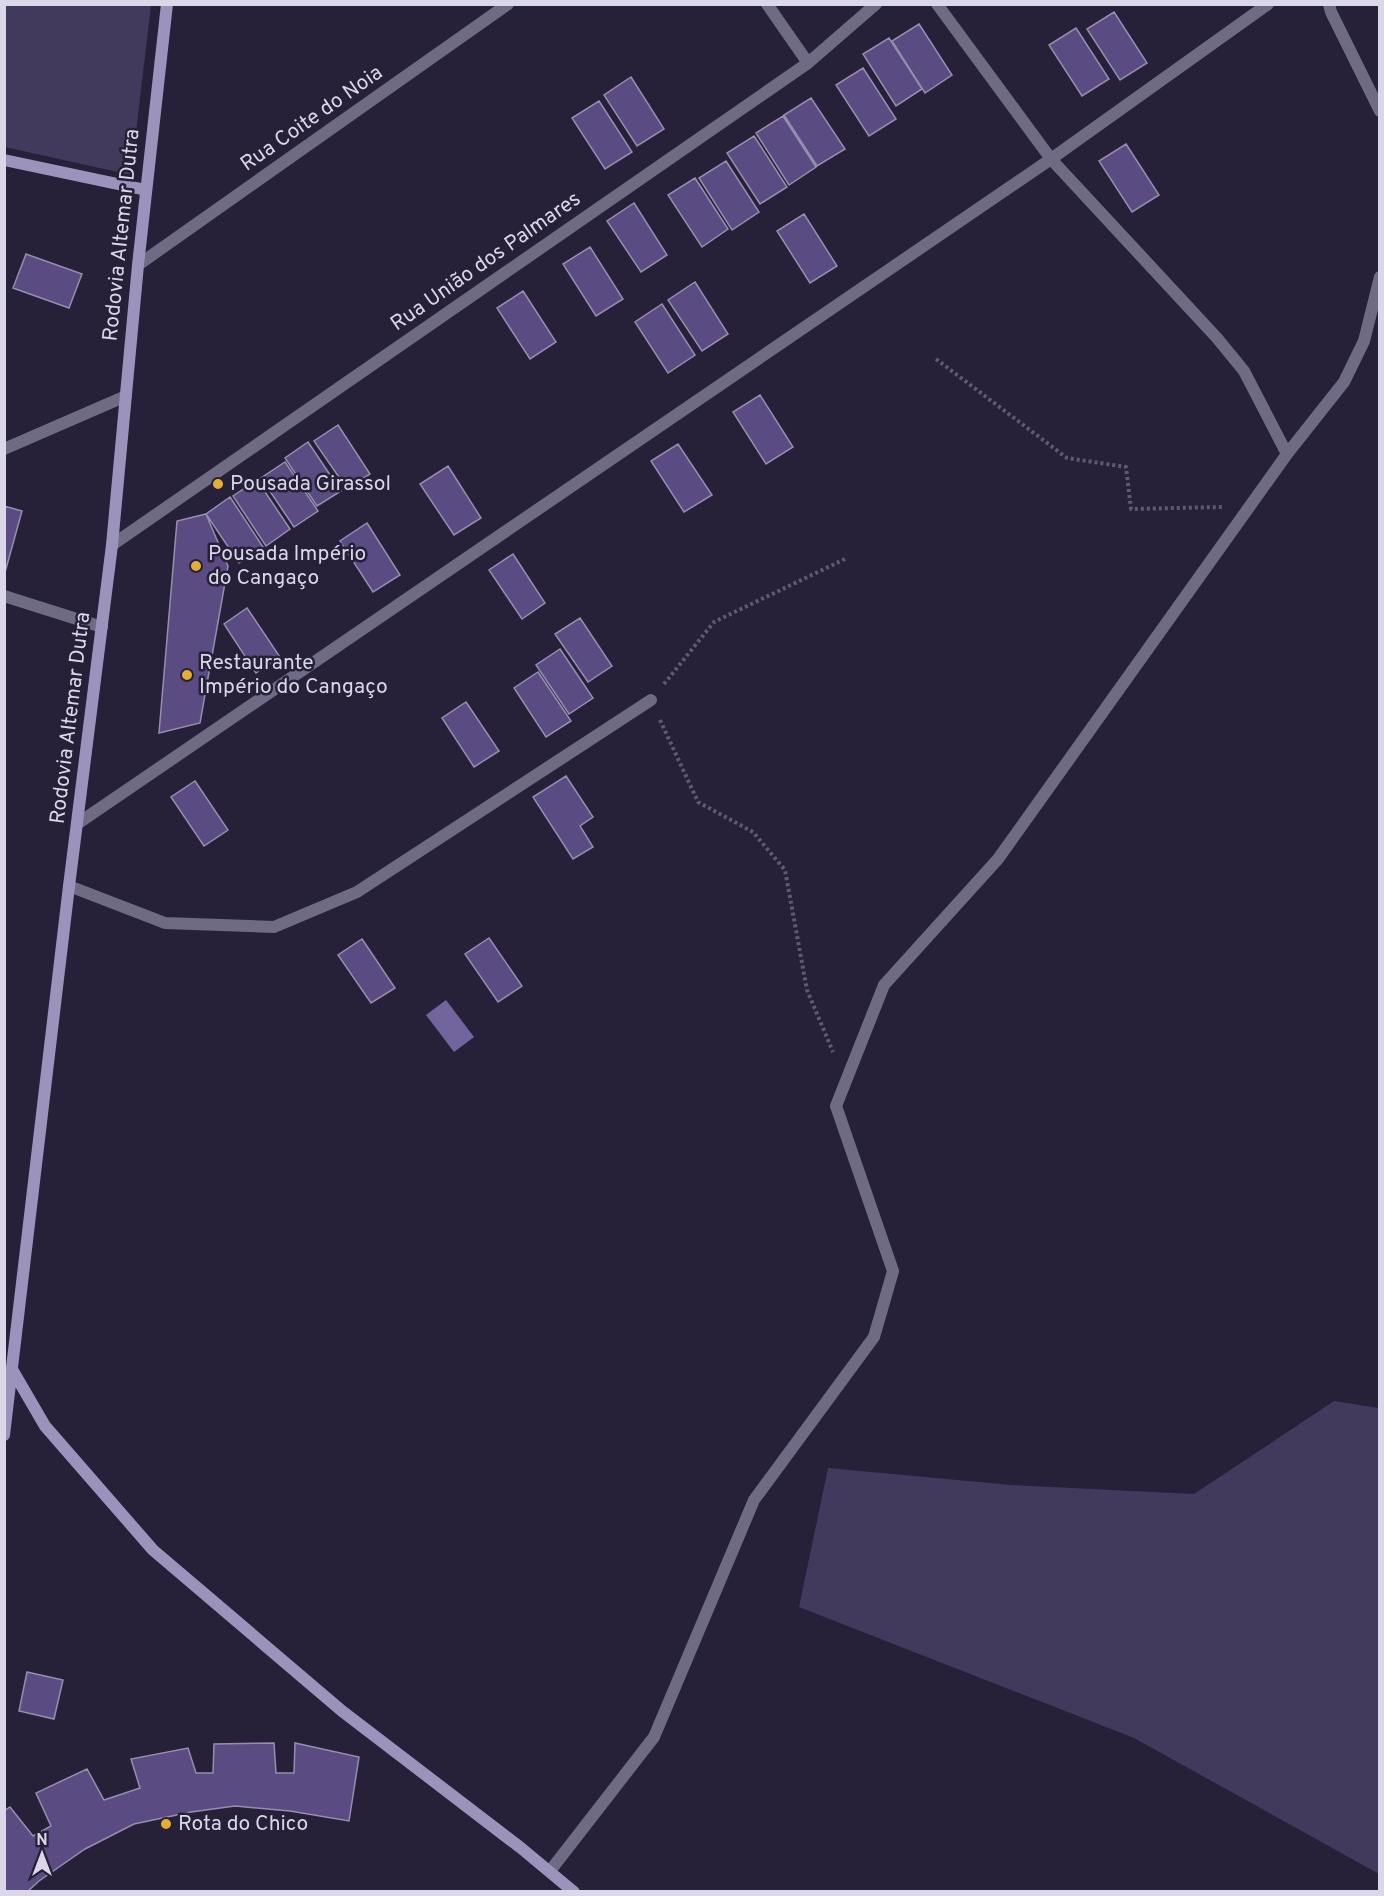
<svg xmlns="http://www.w3.org/2000/svg" width="1384" height="1896" font-family="Overpass,sans-serif">
  <style>
    .green { fill: #423a5d }
    .water { fill: #72659e }
    .building { fill: #5a4b83; stroke: #958fae; stroke-width: 1.5 }
    .lines { fill: none; stroke-linecap: round; stroke-linejoin: round }
    .path { stroke: #5f5a70; stroke-width: 4; stroke-dasharray: 3 3; stroke-linecap: butt }
    .lane { stroke: #706b85; stroke-width: 12 }
    .street { stroke: #706b85; stroke-width: 12 }
    .secondary { stroke: #9c93bd; stroke-width: 12 }
    .poi-dot { fill: #e2af34; stroke: #262038; stroke-width: 2 }
    .labels { text-anchor: middle; dominant-baseline: central; stroke-width: 5; stroke-linejoin: round; paint-order: stroke }
    .street-label { font-size: 21px; fill: #dad7e8; stroke: #262038 }
    .poi-label { font-size: 21px; fill: #dad7e8; stroke: #262038; text-anchor: start }
  </style>
  <rect width="100%" height="100%" fill="#262038"/>
  <!-- green -->
  <path class="green" d="M 5,4 L 151,5 L 131,175 L 5,147 Z
    M 1334,1401 L 1379,1408 L 1379,1874 L 1134,1738 L 799,1607 L 828,1468 L 1011,1485 L 1194,1494 Z"/>
  <!-- water -->
  <path class="water" d="M 446,1000 L 474,1037 L 454,1052 L 426,1015 Z"/>
  <!-- building -->
  <path class="building" d="M 1114,12 L 1147,63 L 1120,80 L 1087,29 Z
    M 919,24 L 952,75 L 925,93 L 892,41 Z
    M 1076,28 L 1109,79 L 1082,96 L 1049,45 Z
    M 889,38 L 922,89 L 896,106 L 863,54 Z
    M 863,68 L 896,119 L 869,136 L 836,85 Z
    M 631,77 L 664,129 L 637,146 L 604,95 Z
    M 811,98 L 845,149 L 817,166 L 784,115 Z
    M 599,101 L 632,152 L 605,169 L 572,118 Z
    M 783,116 L 816,167 L 789,185 L 756,133 Z
    M 754,136 L 787,187 L 760,204 L 727,153 Z
    M 1126,144 L 1159,195 L 1132,212 L 1099,161 Z
    M 726,161 L 759,212 L 732,230 L 699,178 Z
    M 695,178 L 728,229 L 702,247 L 668,195 Z
    M 634,203 L 667,255 L 641,272 L 607,221 Z
    M 804,214 L 837,266 L 810,283 L 777,231 Z
    M 590,247 L 623,299 L 596,316 L 563,264 Z
    M 26,254 L 82,274 L 69,308 L 13,288 Z
    M 695,282 L 728,334 L 702,351 L 668,300 Z
    M 523,291 L 556,342 L 530,359 L 497,308 Z
    M 662,304 L 695,355 L 668,373 L 635,322 Z
    M 760,395 L 793,447 L 766,464 L 733,412 Z
    M 338,425 L 370,474 L 347,489 L 314,441 Z
    M 308,442 L 341,491 L 317,506 L 285,458 Z
    M 678,444 L 712,495 L 684,512 L 651,461 Z
    M 285,462 L 318,511 L 294,527 L 261,478 Z
    M 448,466 L 481,518 L 454,535 L 420,484 Z
    M 257,480 L 290,529 L 266,546 L 233,496 Z
    M 230,497 L 263,547 L 239,563 L 206,514 Z
    M 4,506 L 22,511 L 4,576 Z
    M 206,514 L 228,566 L 200,723 L 159,733 L 177,521 Z
    M 367,523 L 400,575 L 373,592 L 340,541 Z
    M 513,554 L 545,603 L 522,619 L 489,570 Z
    M 247,608 L 280,657 L 256,673 L 224,624 Z
    M 580,618 L 612,666 L 588,682 L 555,634 Z
    M 560,649 L 593,698 L 569,714 L 536,665 Z
    M 538,672 L 571,721 L 546,737 L 514,688 Z
    M 466,702 L 499,751 L 474,767 L 442,718 Z
    M 566,776 L 593,817 L 580,826 L 593,847 L 573,859 L 533,797 Z
    M 195,781 L 228,830 L 204,846 L 171,797 Z
    M 489,938 L 522,986 L 498,1002 L 465,954 Z
    M 362,939 L 395,988 L 371,1003 L 338,955 Z
    M 27,1672 L 63,1680 L 54,1719 L 19,1711 Z
    M 274,1743 L 276,1773 L 294,1773 L 295,1743 L 359,1757 L 349,1821 L 290,1811 L 235,1806 L 191,1812 L 134,1824 L 85,1849 L 39,1881 L 27,1892 L 4,1892 L 4,1811 L 10,1807 L 33,1836 L 51,1826 L 36,1793 L 87,1769 L 104,1800 L 140,1788 L 131,1759 L 188,1748 L 196,1773 L 213,1773 L 214,1744 Z"/>
  <g class="lines">
    <!-- path -->
    <path class="path" d="M 936,359 L 1067,458 L 1126,467 L 1131,509 L 1222,507
      M 664,684 L 714,622 L 845,559
      M 660,720 L 698,802 L 753,832 L 785,870 L 807,990 L 833,1052"/>
    <!-- lane -->
    <path class="lane" d="M 4,449 L 126,396
      M 4,596 L 102,627"/>
    <!-- street -->
    <path class="street" d="M 767,4 L 808,63
      M 937,4 L 1051,159 L 1217,338 L 1244,371 L 1287,454
      M 1329,4 L 1331,12 L 1380,111
      M 138,265 L 508,4
      M 112,545 L 808,63 L 876,4
      M 77,824 L 1051,159 L 1268,4
      M 69,886 L 165,923 L 274,927 L 357,892 L 651,700
      M 550,1871 L 654,1737 L 754,1500 L 874,1337 L 893,1271 L 836,1106 L 884,985 L 998,859 L 1287,454 L 1344,382 L 1364,341 L 1380,277"/>
    <!-- secondary -->
    <path class="secondary" d="M 4,160 L 146,190
      M 13,1371 L 45,1426 L 153,1550 L 342,1711 L 521,1848 L 574,1892
      M 4,1435 L 69,886 L 112,545 L 138,265 L 167,4"/>
  </g>
  <!-- markers -->
  <g class="poi-dot">
    <circle cx="218" cy="484" r="6"/>
    <circle cx="196" cy="566" r="6"/>
    <circle cx="187" cy="675" r="6"/>
    <circle cx="166" cy="1824" r="6"/>
  </g>
  <g class="labels">
    <!-- street labels -->
    <g class="street-label">
      <text transform="translate(312 119) rotate(-35)">Rua Coite do Noia</text>
      <text transform="translate(122 235) rotate(-84)">Rodovia Altemar Dutra</text>
      <text transform="translate(486 262) rotate(-35)">Rua União dos Palmares</text>
      <text transform="translate(71 718) rotate(-83)">Rodovia Altemar Dutra</text>
    </g>
    <!-- poi labels -->
    <g class="poi-label">
      <text x="230" y="484">Pousada Girassol</text>
      <text x="208" y="554">Pousada Império<tspan x="208" dy="24">do Cangaço</tspan></text>
      <text x="199" y="663">Restaurante<tspan x="199" dy="24">Império do Cangaço</tspan></text>
      <text x="178" y="1824">Rota do Chico</text>
    </g>
  </g>
  <!-- border -->
  <rect width="1384" height="1896" fill="none" stroke="#dad7e8" stroke-width="12"/>
  <!-- north arrow -->
  <g transform="translate(42 1854)" stroke="#262038" stroke-width="4.5" paint-order="stroke">
  <path d="M0-4.5L10 22L0 15L-10 22Z" fill="#dad7e8"/>
  <text y="-9" font-size="16" font-weight="bold" text-anchor="middle" fill="#dad7e8">N</text>
  </g>
</svg>
